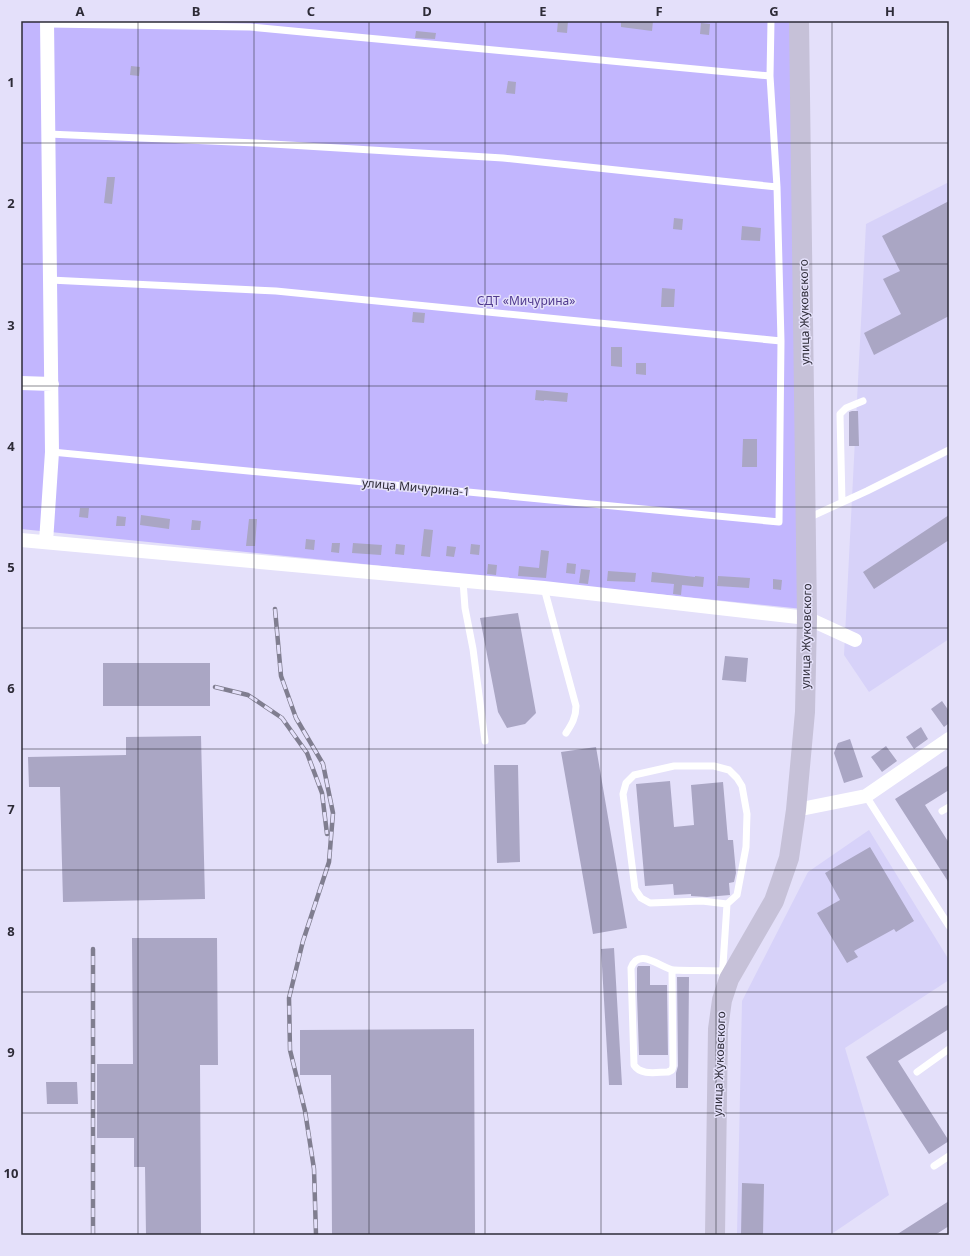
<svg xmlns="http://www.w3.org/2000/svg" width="970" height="1256" font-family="'Noto Sans',sans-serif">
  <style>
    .built { fill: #d7d2f9 }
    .green { fill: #c2b6fe }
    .building { fill: #aaa6c4 }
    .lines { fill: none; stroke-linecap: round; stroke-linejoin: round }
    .service { stroke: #fff; stroke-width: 7 }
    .minor { stroke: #fff; stroke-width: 14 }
    .secondary { stroke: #c6c1d8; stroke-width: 20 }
    .rail-casing { stroke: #807e90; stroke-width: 4.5 }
    .rail { stroke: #e4e0fa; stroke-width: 3; stroke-dasharray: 9; stroke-linecap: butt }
    .grid { fill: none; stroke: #2d2b37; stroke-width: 1; stroke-opacity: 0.55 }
    .labels { text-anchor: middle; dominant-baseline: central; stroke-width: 3; stroke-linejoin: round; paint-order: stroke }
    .park-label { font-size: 12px; fill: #503a8f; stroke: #e4e0fa }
    .street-label { font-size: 12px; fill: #2d2b37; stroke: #e4e0fa }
    .neatline { fill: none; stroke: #2d2b37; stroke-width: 1.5 }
    .grid-label { font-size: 13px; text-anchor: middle; font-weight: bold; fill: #2d2b37 }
  </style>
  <rect width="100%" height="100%" fill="#e4e0fa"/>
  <!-- built -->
  <path class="built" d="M 949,182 L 949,639 L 869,692 L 844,655 L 866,224 Z
    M 869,830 L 949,960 L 949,980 L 845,1048 L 889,1195 L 830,1235 L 737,1235 L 742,1001 L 808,872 Z"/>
  <!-- green -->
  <path class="green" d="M 21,21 L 797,21 L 803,609 L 21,529 Z"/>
  <!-- building -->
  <path class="building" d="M 558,21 L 568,21 L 567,33 L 557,32 Z
    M 621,21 L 653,21 L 652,31 L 621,27 Z
    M 701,23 L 710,24 L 709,35 L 700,34 Z
    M 416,31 L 436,33 L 435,39 L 415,38 Z
    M 131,66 L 140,67 L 139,76 L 130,75 Z
    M 508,81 L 516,82 L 515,94 L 506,93 Z
    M 107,177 L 115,177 L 112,204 L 104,203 Z
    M 949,201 L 949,316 L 874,355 L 864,333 L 901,314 L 883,279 L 900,271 L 882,236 Z
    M 674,218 L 683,219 L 682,230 L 673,229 Z
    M 742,226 L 761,228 L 760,241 L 741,240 Z
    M 662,288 L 675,289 L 674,307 L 661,307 Z
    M 413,312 L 425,313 L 424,323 L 412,322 Z
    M 611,347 L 622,347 L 622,367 L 611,366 Z
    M 636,363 L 646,363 L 646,375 L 636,374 Z
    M 536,390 L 568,393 L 567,402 L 544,400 L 544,401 L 535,400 Z
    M 852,411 L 858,411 L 859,446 L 849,446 L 849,412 Z
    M 743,439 L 757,439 L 757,467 L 742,467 Z
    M 80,508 L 89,508 L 88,518 L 79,517 Z
    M 141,515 L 170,519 L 169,529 L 140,525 Z
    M 949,515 L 949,540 L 874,589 L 863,572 Z
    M 117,516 L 126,517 L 125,526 L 116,526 Z
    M 249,519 L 257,519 L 255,546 L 246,546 Z
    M 192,520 L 201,521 L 200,530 L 191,530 Z
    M 424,529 L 433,530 L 430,557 L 421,556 Z
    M 306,539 L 315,540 L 314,550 L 305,549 Z
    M 332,543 L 340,543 L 339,553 L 331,552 Z
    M 353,543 L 382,545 L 381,555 L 352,553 Z
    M 396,544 L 405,545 L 404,555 L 395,554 Z
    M 471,544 L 480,545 L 479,555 L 470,554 Z
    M 447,546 L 456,547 L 454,557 L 446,556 Z
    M 541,550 L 549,551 L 546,578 L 518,576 L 519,566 L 539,568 Z
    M 567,563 L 576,564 L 575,574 L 566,573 Z
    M 488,564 L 497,565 L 496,575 L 487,574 Z
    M 581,569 L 590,570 L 588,584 L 579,583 Z
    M 608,571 L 636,573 L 635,582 L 607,581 Z
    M 652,572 L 695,577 L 695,576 L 704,577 L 703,587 L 682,585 L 681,595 L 673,594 L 674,584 L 651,582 Z
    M 718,576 L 750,578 L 749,588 L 717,586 Z
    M 773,579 L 782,580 L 781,590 L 773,589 Z
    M 518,613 L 536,713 L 525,724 L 507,728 L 498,712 L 480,618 Z
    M 725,656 L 748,658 L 746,682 L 722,680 Z
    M 103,663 L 210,663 L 210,706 L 103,706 Z
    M 942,701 L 949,711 L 949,723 L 944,727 L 931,709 Z
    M 921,727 L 928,739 L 914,749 L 906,737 Z
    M 201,736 L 205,899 L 63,902 L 60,787 L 29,787 L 28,757 L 126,755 L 126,737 Z
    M 850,739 L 863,777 L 844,783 L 834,753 L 838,743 Z
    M 886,746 L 897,761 L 882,772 L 871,757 Z
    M 596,747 L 627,928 L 593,934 L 561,752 Z
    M 494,765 L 518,765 L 520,862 L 497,863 Z
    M 949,765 L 949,790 L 925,805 L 949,843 L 949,883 L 895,799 Z
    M 670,781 L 674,827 L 694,825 L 691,785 L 723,782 L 728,840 L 733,840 L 736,873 L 734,882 L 729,883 L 730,895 L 707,897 L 691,896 L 691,894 L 674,895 L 673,884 L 645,886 L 636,784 Z
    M 870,847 L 914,921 L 896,932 L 894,929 L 854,951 L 858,957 L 847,963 L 817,913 L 840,900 L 825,873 Z
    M 132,938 L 217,938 L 218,1065 L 200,1065 L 201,1235 L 146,1235 L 145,1167 L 134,1167 L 134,1138 L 97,1138 L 97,1064 L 133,1064 Z
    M 614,948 L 622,1085 L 609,1085 L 601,949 Z
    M 638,966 L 650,966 L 650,985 L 667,985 L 668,1055 L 639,1055 L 637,995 L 637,968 Z
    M 677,977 L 689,977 L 688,1088 L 676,1088 L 676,1073 L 678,1066 Z
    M 949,1004 L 949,1029 L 898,1061 L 949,1141 L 929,1154 L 866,1057 Z
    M 474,1029 L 475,1235 L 332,1235 L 331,1075 L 300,1075 L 300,1030 Z
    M 46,1082 L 77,1082 L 78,1104 L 47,1104 Z
    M 742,1183 L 764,1184 L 763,1235 L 741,1235 Z
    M 949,1201 L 949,1226 L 935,1235 L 896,1235 Z"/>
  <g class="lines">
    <!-- service -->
    <path class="service" d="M 47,24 L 250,27 L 770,76
      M 48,134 L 256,143 L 503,158 L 777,187
      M 50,280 L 276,291 L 781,341
      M 52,452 L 779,522 L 781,341 L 777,187 L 770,76 L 771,21
      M 842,502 L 840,414 L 846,408 L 863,401
      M 808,518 L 867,491 L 949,450
      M 463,581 L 465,608 L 473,649 L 485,741
      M 544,588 L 576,706 C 576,717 572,724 566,733
      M 866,796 L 949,926
      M 942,811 L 949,807
      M 672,970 L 673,1066 L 672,1070 L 668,1072 C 657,1072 641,1076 634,1065 L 631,968 C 639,946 662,969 674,970 C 690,971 706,970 722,971
      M 722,980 L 727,904 L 737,895 L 746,847 L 747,814 L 742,786 L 737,778 L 729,770 L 714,766 L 674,766 L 634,775 L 626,783 L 623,794 L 635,889 L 641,898 L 650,903 L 702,901 L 727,904
      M 917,1072 L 949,1049
      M 934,1166 L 949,1156"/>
    <!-- minor -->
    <path class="minor" d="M 21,383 L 52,384
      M 21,540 L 544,588 L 807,618 L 855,640
      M 46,542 L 52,452 L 47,21
      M 796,810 L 866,796 L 949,739"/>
    <!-- secondary -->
    <path class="secondary" d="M 715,1235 L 718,1029 L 722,1000 L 729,979 L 774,901 L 789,858 L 796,810 L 805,712 L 807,618 L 799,21"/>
    <defs>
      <path id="rail" d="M 275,609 L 281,676 L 296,718 L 323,764 L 333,813 L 329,862 L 303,941 L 289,998 L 290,1050 L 305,1111 L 314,1169 L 316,1235
        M 215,687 L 248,695 L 282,718 L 307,753 L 322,793 L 327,834
        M 93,1235 L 93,949"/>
    </defs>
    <!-- rail casing -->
    <use href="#rail" class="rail-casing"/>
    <!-- rail -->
    <use href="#rail" class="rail"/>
  </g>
  <!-- grid -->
  <path class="grid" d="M 138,21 L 138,1235M 254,21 L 254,1235M 369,21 L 369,1235M 485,21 L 485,1235M 601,21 L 601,1235M 716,21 L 716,1235M 832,21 L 832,1235M 21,143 L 949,143M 21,264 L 949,264M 21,386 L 949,386M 21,507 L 949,507M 21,628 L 949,628M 21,749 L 949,749M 21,870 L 949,870M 21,992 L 949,992M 21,1113 L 949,1113"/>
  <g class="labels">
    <!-- park labels -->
    <g class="park-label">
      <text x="526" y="300">СДТ «Мичурина»</text>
    </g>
    <!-- street labels -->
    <g class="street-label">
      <text transform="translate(804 312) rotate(-91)">улица Жуковского</text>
      <text transform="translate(416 487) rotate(5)">улица Мичурина-1</text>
      <text transform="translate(806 636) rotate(-89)">улица Жуковского</text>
      <text transform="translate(719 1064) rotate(-88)">улица Жуковского</text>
    </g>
  </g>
  <!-- border -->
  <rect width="970" height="1256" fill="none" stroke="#e4e0fa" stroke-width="44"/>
  <rect x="22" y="22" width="926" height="1212" class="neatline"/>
  <g class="grid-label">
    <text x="80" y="16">A</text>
    <text x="196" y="16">B</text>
    <text x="311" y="16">C</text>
    <text x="427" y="16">D</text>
    <text x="543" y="16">E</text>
    <text x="659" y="16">F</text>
    <text x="774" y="16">G</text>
    <text x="890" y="16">H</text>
    <text x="11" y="87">1</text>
    <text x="11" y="208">2</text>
    <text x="11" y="330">3</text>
    <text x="11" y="451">4</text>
    <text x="11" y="572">5</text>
    <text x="11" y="693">6</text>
    <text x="11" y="814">7</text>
    <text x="11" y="936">8</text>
    <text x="11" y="1057">9</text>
    <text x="11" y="1178">10</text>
  </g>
</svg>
